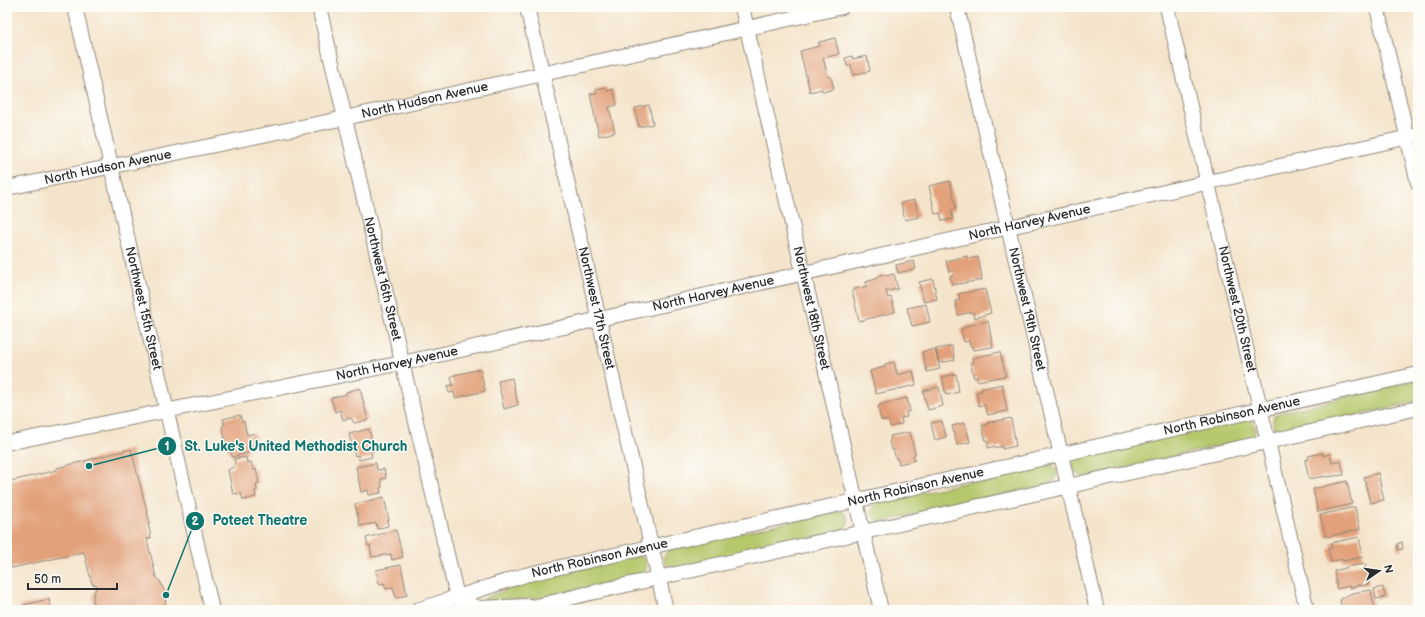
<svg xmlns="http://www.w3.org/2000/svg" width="1425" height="617" font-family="'Balsamiq Sans',sans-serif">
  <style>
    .green { fill: #b5c86c; stroke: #707a4c }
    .building { fill: #e2a17a }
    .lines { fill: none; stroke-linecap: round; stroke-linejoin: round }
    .minor-casing { stroke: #90887b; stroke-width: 16 }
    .minor { stroke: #fff; stroke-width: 14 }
    .labels { text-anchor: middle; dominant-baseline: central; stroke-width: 3; stroke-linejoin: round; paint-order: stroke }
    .street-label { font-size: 13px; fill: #2b2b2b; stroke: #fdfcf7 }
    .leader { fill: none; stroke: #0f766e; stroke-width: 1.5 }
    .callout-dot { fill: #0f766e; stroke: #fdfcf7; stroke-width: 1.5 }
    .mark-label { font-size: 12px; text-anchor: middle; font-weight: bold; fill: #fff }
    .callout-label { font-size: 14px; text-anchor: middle; font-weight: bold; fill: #0f766e; stroke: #fdfcf7; stroke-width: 3; stroke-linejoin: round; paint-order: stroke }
  </style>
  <rect width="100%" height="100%" fill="#fdfcf7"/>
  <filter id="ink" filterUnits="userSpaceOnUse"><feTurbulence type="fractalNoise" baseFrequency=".025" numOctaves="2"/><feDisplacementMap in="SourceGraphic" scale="8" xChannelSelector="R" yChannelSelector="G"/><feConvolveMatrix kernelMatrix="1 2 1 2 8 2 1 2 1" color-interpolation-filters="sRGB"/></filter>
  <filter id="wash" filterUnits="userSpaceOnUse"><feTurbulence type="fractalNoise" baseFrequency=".012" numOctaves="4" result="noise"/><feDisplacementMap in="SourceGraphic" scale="16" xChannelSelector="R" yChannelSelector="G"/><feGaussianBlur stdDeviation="0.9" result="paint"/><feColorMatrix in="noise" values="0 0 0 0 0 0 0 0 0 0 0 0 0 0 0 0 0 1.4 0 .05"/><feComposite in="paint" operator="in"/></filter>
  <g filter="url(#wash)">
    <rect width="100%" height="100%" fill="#f4e4cb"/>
    <!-- green -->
    <path class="green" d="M 1418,380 L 1418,401 L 1286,432 C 1275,433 1271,426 1274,416 L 1279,413 Z
      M 1249,419 C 1256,424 1256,430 1253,437 L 1249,439 L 1084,477 C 1073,474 1068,465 1079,457 Z
      M 1046,464 C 1060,466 1059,476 1050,484 L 883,521 L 878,521 C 871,516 868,508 876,503 Z
      M 838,511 C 850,513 852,525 841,531 L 677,568 C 669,567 665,565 663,558 L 669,549 Z
      M 640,556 C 648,561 648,569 642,575 L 538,598 L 486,602 L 484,600 L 485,598 L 535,579 Z"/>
    <g id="blocks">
      <!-- building -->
      <path class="building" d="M 835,38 L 839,54 L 823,58 L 828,77 L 831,77 L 834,89 L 823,92 L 822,89 L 810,92 L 800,51 L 819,46 L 819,42 Z
        M 852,56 L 853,59 L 867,56 L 870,71 L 853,75 L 851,65 L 847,66 L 845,58 Z
        M 606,87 L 607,91 L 613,89 L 617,105 L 609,107 L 615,132 L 599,136 L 590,94 L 597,93 L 596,89 Z
        M 649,105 L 653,124 L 639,127 L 635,108 Z
        M 950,181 L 956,209 L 951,210 L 953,219 L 942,221 L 940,213 L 935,214 L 929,186 Z
        M 915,200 L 919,217 L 905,220 L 901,203 Z
        M 967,256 L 968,259 L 978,257 L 982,277 L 981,277 L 982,280 L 952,285 L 950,276 L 954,275 L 953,271 L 949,272 L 946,261 Z
        M 914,261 L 916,269 L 898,273 L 896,265 Z
        M 884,274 L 886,276 L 894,274 L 898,289 L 886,291 L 888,298 L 891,297 L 895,312 L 859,321 L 852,290 L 867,286 L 866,282 L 876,279 L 878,276 Z
        M 933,279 L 937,299 L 924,302 L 919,282 Z
        M 985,289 L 991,313 L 975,318 L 973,312 L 958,315 L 955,301 L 960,300 L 958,294 Z
        M 926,304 L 930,322 L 912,326 L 907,308 Z
        M 988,321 L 993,347 L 973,350 L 972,346 L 971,347 L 969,341 L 964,342 L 961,329 L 966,327 L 966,326 Z
        M 952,346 L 955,360 L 939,363 L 936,349 Z
        M 935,349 L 940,369 L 927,372 L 922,352 Z
        M 1000,352 L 1006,376 L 977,381 L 977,377 L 974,378 L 970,363 L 973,363 L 972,358 Z
        M 894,362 L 897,375 L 913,371 L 916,385 L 876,394 L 870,371 L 885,367 L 885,364 Z
        M 480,369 L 485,391 L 455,398 L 454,392 L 449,393 L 447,386 L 453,385 L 451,376 Z
        M 956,374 L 959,392 L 946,395 L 942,377 Z
        M 512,378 L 518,405 L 504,409 L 498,381 Z
        M 1002,384 L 1007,411 L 988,415 L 984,404 L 979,406 L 976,392 L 982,391 L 981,389 Z
        M 939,387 L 943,406 L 928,410 L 923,391 Z
        M 360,388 L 368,420 L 354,423 L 351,418 L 343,420 L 340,410 L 335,412 L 331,398 L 347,394 L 346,392 Z
        M 907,398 L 910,411 L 906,412 L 907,417 L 901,418 L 902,424 L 890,427 L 889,421 L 881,420 L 878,407 L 879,407 L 879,405 Z
        M 240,415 L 242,422 L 244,421 L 247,435 L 254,433 L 257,445 L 247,447 L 248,453 L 232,457 L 231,451 L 228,452 L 222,426 L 225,425 L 223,419 Z
        M 1011,418 L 1016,446 L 1002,449 L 1002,446 L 995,448 L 995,446 L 988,448 L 988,441 L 986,441 L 982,426 L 988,425 L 987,423 Z
        M 942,421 L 946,437 L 935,440 L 931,423 Z
        M 965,423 L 970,442 L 957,445 L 952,426 Z
        M 369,429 L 374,451 L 371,451 L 372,457 L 359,460 L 358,455 L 355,456 L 349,434 Z
        M 910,432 L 915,454 L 913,455 L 915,460 L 899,464 L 897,458 L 896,459 L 893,449 L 891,449 L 889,441 L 891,440 L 890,436 Z
        M 131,449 L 150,523 L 148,523 L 151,538 L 147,539 L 156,577 L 160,581 L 166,595 L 165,610 L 94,610 L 93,596 L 97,585 L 92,584 L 84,552 L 7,569 L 7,482 L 57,470 L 57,468 Z
        M 1323,453 L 1323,456 L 1330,454 L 1332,463 L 1341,461 L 1344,475 L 1325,477 L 1325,476 L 1309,479 L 1305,460 L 1309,459 L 1308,456 Z
        M 246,457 L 247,463 L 251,462 L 253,470 L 256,469 L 259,483 L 256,484 L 257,490 L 255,491 L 256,497 L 243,500 L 241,493 L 238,495 L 237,493 L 233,494 L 228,470 L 235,466 L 234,459 Z
        M 376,463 L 377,470 L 384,469 L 386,478 L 381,479 L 382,487 L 380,488 L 381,493 L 369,495 L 368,490 L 361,492 L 356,467 Z
        M 1378,473 L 1384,500 L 1370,503 L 1364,477 Z
        M 1347,481 L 1352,504 L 1318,512 L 1313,489 Z
        M 384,497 L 389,520 L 387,521 L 388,526 L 377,529 L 376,523 L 360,526 L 355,504 Z
        M 1355,507 L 1360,529 L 1326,537 L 1320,515 Z
        M 396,530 L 403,557 L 392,560 L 391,554 L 372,557 L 370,547 L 371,545 L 368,546 L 366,538 Z
        M 1359,537 L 1363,557 L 1353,559 L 1353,558 L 1353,559 L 1343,561 L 1342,559 L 1331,562 L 1328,549 L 1332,548 L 1331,543 Z
        M 1402,542 L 1403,549 L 1398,550 L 1397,544 Z
        M 1365,564 L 1369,584 L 1360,586 L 1359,584 L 1358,584 L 1358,586 L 1349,588 L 1349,586 L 1337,589 L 1334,571 L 1346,568 L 1346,567 Z
        M 401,565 L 407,595 L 396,598 L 393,587 L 386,589 L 384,583 L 379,584 L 376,570 Z
        M 1383,587 L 1385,597 L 1376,599 L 1374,589 Z
        M 1371,590 L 1375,610 L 1342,610 L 1340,599 L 1352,593 Z
        M 49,599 L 51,610 L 21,610 L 20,606 Z"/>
    </g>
  </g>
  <g filter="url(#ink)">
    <use href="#blocks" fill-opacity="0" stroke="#90887b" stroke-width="1"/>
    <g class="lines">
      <defs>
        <g id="minor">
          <path id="s1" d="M 75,7 L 212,610"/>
          <path id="s2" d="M 319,7 L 457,597"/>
          <path id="s3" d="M 527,7 L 666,610"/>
          <path id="s4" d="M 742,7 L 881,610"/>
          <path id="s5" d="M 957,7 L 1097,610"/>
          <path id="s6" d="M 1167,7 L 1307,610"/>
          <path d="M 1377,7 L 1418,183"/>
          <path id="s7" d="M 7,188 L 345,118 L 842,7"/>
          <path id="s8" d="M 7,443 L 402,363 L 600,319 L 1418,135"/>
          <path d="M 457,597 L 467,604 L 479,608 L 530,606"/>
          <path id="s9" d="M 417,610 L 525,575 L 1418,374"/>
          <path d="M 521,610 L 586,594 L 1418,408"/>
        </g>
      </defs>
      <!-- minor casing -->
      <use href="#minor" class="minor-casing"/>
      <!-- minor -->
      <use href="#minor" class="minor"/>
    </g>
  </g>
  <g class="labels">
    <!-- street labels -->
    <g class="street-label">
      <text stroke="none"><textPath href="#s7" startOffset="427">North Hudson Avenue</textPath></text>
      <text stroke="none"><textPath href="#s7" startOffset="103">North Hudson Avenue</textPath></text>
      <text stroke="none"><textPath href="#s8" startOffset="1046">North Harvey Avenue</textPath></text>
      <text stroke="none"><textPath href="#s2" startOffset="279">Northwest 16th Street</textPath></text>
      <text stroke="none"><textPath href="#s8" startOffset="722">North Harvey Avenue</textPath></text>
      <text stroke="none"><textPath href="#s1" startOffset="309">Northwest 15th Street</textPath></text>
      <text stroke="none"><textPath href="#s3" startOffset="309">Northwest 17th Street</textPath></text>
      <text stroke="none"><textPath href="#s4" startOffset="309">Northwest 18th Street</textPath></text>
      <text stroke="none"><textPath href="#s5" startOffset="310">Northwest 19th Street</textPath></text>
      <text stroke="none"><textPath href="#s6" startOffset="310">Northwest 20th Street</textPath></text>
      <text stroke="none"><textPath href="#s8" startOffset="398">North Harvey Avenue</textPath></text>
      <text stroke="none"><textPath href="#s9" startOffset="838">North Robinson Avenue</textPath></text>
      <text stroke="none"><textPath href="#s9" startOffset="514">North Robinson Avenue</textPath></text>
      <text stroke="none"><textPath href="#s9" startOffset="190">North Robinson Avenue</textPath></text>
    </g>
  </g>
  <!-- callouts -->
  <path class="leader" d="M89 466L167 446M166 595L195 521"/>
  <g class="callout-dot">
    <circle cx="89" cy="466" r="4"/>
    <circle cx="166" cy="595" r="4"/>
    <circle cx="167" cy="446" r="10"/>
    <circle cx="195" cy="521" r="10"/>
  </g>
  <g class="mark-label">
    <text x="167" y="450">1</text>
    <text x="195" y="525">2</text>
  </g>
  <g class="callout-label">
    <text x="296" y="451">St. Luke's United Methodist Church</text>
    <text x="260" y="525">Poteet Theatre</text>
  </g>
  <!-- margin -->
  <rect width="1425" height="617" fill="none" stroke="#fdfcf7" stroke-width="24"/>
  <!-- north arrow -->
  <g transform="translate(1379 571) rotate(77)" stroke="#fdfcf7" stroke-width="3" paint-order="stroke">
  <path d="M0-3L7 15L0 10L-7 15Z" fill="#2b2b2b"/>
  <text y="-6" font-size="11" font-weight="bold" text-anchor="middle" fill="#2b2b2b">N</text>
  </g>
  <!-- scale -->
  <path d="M28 583v6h89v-6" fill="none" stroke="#2b2b2b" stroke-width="2"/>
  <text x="34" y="583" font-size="12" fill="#2b2b2b" stroke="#fdfcf7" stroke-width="3" paint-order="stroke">50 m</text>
</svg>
